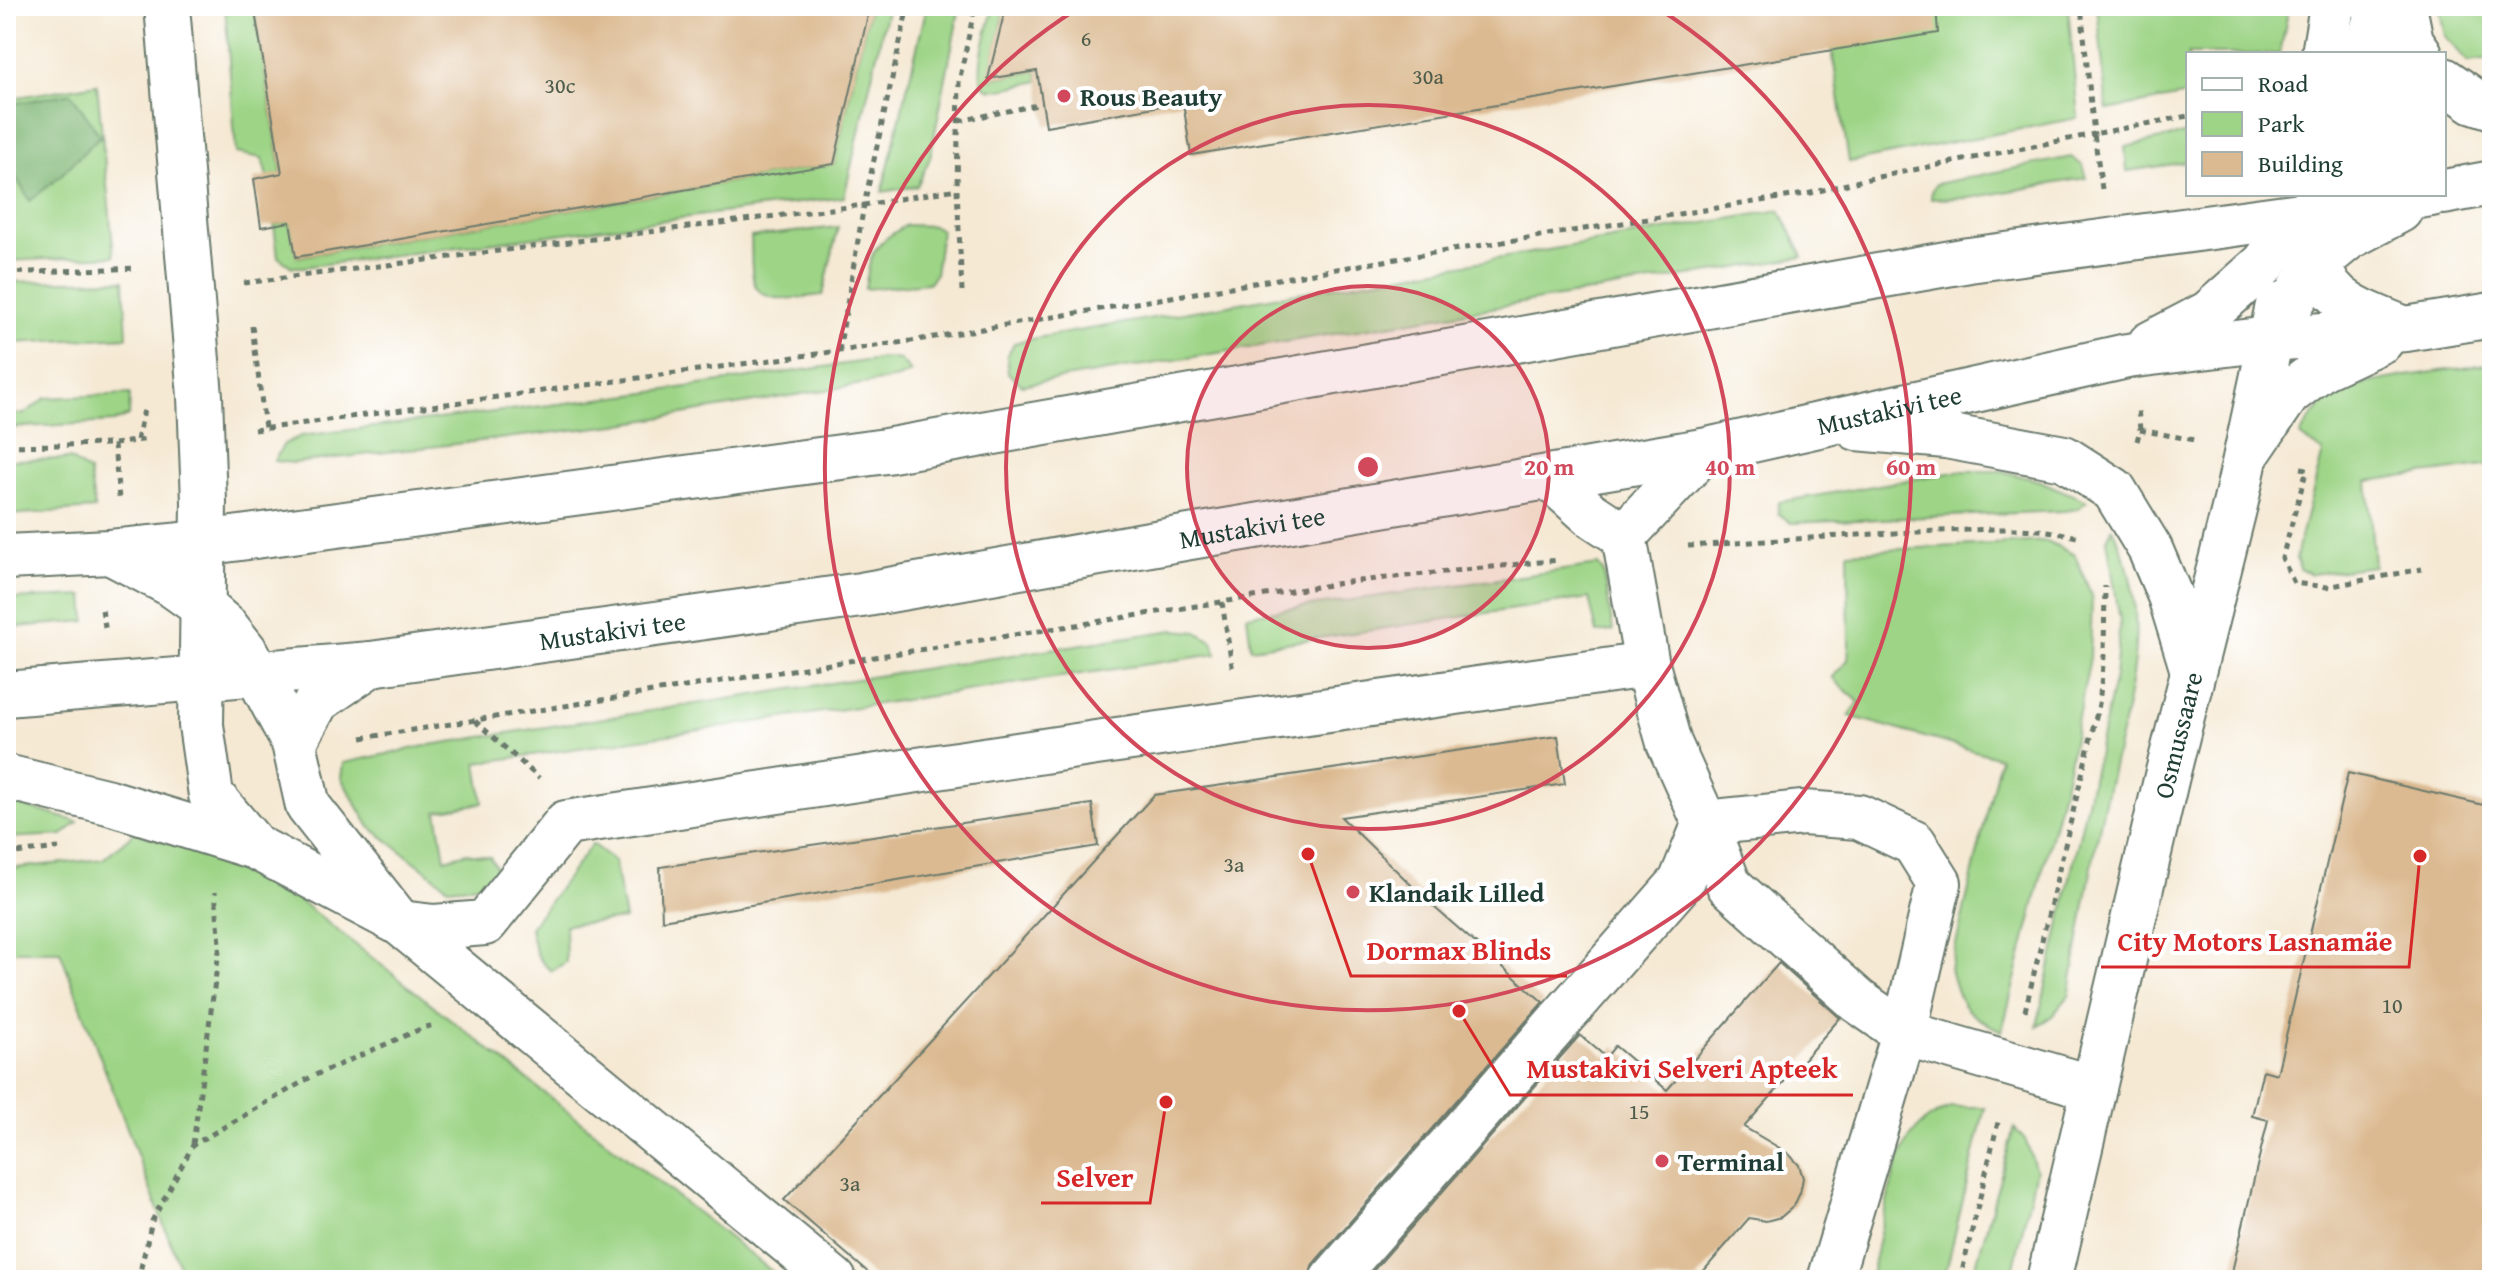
<svg xmlns="http://www.w3.org/2000/svg" width="2498" height="1286" font-family="'Gentium Book Plus',serif">
  <style>
    .green { fill: #9dd486; stroke: #5e885d; stroke-width: 2 }
    .forest { fill: #7eb673; stroke: #4e7a54; stroke-width: 2 }
    .building { fill: #dbba91 }
    .lines { fill: none; stroke-linecap: round; stroke-linejoin: round }
    .minor-casing { stroke: #6a796c; stroke-width: 48 }
    .major-casing { stroke: #6a796c; stroke-width: 48 }
    .path { stroke: #6a796c; stroke-width: 5; stroke-dasharray: 6 6; stroke-linecap: butt }
    .minor { stroke: #fff; stroke-width: 44 }
    .major { stroke: #fff; stroke-width: 44 }
    .ring { fill: none; stroke: #d1495b; stroke-width: 4 }
    .poi-dot { fill: #d1495b; stroke: #fff; stroke-width: 3 }
    .labels { text-anchor: middle; dominant-baseline: central; stroke-width: 8; stroke-linejoin: round; paint-order: stroke }
    .number-label { font-size: 22px; fill: #4e5c4b }
    .poi-label { font-size: 26px; font-weight: bold; fill: #1f3d34; stroke: #fff; text-anchor: start }
    .street-label { font-size: 26px; fill: #1f3d34; stroke: #fff }
    .centre { fill: #d1495b; stroke: #fff; stroke-width: 4 }
    .ring-label { font-size: 24px; text-anchor: middle; font-weight: bold; fill: #d1495b; stroke: #fff; stroke-width: 8; stroke-linejoin: round; paint-order: stroke }
    .leader { fill: none; stroke: #d62828; stroke-width: 3 }
    .callout-dot { fill: #d62828; stroke: #fff; stroke-width: 3 }
    .callout-label { font-size: 28px; text-anchor: middle; font-weight: bold; fill: #d62828; stroke: #fff; stroke-width: 8; stroke-linejoin: round; paint-order: stroke }
  </style>
  <rect width="100%" height="100%" fill="#fff"/>
  <filter id="ink" filterUnits="userSpaceOnUse"><feTurbulence type="fractalNoise" baseFrequency=".0125" numOctaves="2"/><feDisplacementMap in="SourceGraphic" scale="16" xChannelSelector="R" yChannelSelector="G"/><feConvolveMatrix kernelMatrix="1 2 1 2 8 2 1 2 1" color-interpolation-filters="sRGB"/></filter>
  <filter id="wash" filterUnits="userSpaceOnUse"><feTurbulence type="fractalNoise" baseFrequency=".006" numOctaves="4" result="noise"/><feDisplacementMap in="SourceGraphic" scale="32" xChannelSelector="R" yChannelSelector="G"/><feGaussianBlur stdDeviation="1.8" result="paint"/><feColorMatrix in="noise" values="0 0 0 0 0 0 0 0 0 0 0 0 0 0 0 0 0 1.4 0 .05"/><feComposite in="paint" operator="in"/></filter>
  <g filter="url(#wash)">
    <rect width="100%" height="100%" fill="#f5e9d4"/>
    <!-- green -->
    <path class="green" d="M 225,6 L 254,6 L 282,174 L 267,177 L 262,158 L 236,153 Z
      M 870,6 L 888,6 L 844,197 L 303,267 L 292,267 L 278,257 L 274,225 L 290,221 L 297,257 L 834,164 Z
      M 927,6 L 960,6 L 930,158 L 917,186 L 882,192 Z
      M 994,6 L 1006,6 L 989,79 L 1037,71 L 1039,81 C 1028,83 998,92 989,89 C 969,82 990,22 994,6 Z
      M 1901,6 L 2068,6 L 2078,118 L 1849,162 L 1832,50 Z
      M 2097,6 L 2289,6 L 2280,54 L 2188,54 L 2188,95 L 2107,110 Z
      M 2439,6 L 2492,6 L 2492,59 L 2468,62 L 2445,36 Z
      M 97,84 L 114,256 L 6,261 L 6,99 Z
      M 2188,133 L 2188,162 L 2127,171 L 2125,147 Z
      M 2071,157 L 2082,165 L 2086,178 L 1969,198 L 1931,199 L 1932,190 L 1936,184 Z
      M 1780,210 L 1803,257 L 1022,385 L 1008,373 L 1007,356 L 1014,343 L 1025,340 Z
      M 906,225 L 934,226 L 941,230 L 935,275 L 928,283 L 865,289 C 871,251 872,246 906,225 Z
      M 838,227 L 823,295 C 803,296 762,308 754,282 C 750,269 752,250 751,237 Z
      M 124,280 L 127,337 L 12,343 L 6,339 L 6,282 Z
      M 886,358 L 900,360 L 911,372 L 898,378 L 616,425 L 294,463 L 274,461 L 284,444 L 301,436 L 639,394 Z
      M 2492,364 L 2492,465 L 2368,481 L 2374,566 L 2312,574 L 2300,569 L 2296,559 L 2298,549 L 2323,452 L 2300,436 C 2309,420 2317,408 2332,397 C 2360,378 2454,370 2492,364 Z
      M 130,394 L 129,416 L 114,422 L 6,428 L 6,414 L 24,414 L 46,398 Z
      M 70,459 L 89,472 L 95,509 L 6,515 L 6,460 Z
      M 1961,471 L 2002,471 L 2040,481 L 2087,501 L 2077,509 L 2064,511 L 1791,523 L 1778,513 L 1779,502 Z
      M 2112,528 C 2158,614 2126,708 2106,797 C 2091,863 2081,930 2069,996 L 2052,1016 L 2037,1026 L 2115,676 L 2120,621 L 2107,539 Z
      M 2047,541 L 2075,555 L 2092,597 L 2090,658 L 2066,778 L 2002,1031 C 1965,1013 1961,1010 1950,969 L 2000,758 L 1849,716 L 1859,702 L 1832,678 L 1848,660 L 1849,645 L 1848,552 Z
      M 1598,565 L 1604,573 L 1613,631 L 1597,633 L 1589,598 L 1251,648 L 1247,615 Z
      M 84,596 L 86,621 L 6,628 L 6,599 Z
      M 1174,630 L 1197,632 L 1213,642 L 1217,654 L 477,763 L 483,803 L 437,811 L 445,859 L 467,853 L 490,857 L 496,867 L 493,877 L 479,885 L 449,888 L 370,827 L 341,778 L 343,763 L 430,745 Z
      M 6,801 L 78,822 L 62,835 L 6,838 Z
      M 135,832 L 233,863 L 282,887 L 783,1280 L 180,1280 L 182,1273 L 60,951 L 6,951 L 6,869 L 103,859 Z
      M 592,844 L 614,861 L 625,919 L 565,925 L 566,962 L 552,971 C 535,959 534,947 530,928 Z
      M 1951,1107 L 1985,1107 L 1944,1280 L 1870,1280 C 1878,1246 1892,1161 1911,1136 C 1922,1121 1935,1114 1951,1107 Z
      M 2014,1128 L 2025,1139 L 2036,1170 L 2011,1280 L 1972,1280 Z"/>
    <!-- forest -->
    <path class="forest" d="M 71,93 L 100,136 L 59,177 L 30,201 L 6,161 L 6,110 L 12,104 Z"/>
    <g id="blocks">
      <!-- building -->
      <path class="building" d="M 254,6 L 870,6 L 834,164 L 296,257 L 290,222 L 261,227 L 254,179 L 282,173 Z
        M 1006,6 L 1936,6 L 1938,33 L 1191,155 L 1183,102 L 1046,126 L 1037,71 L 988,79 Z
        M 1558,736 L 1565,784 L 1341,817 L 1435,908 L 1543,1002 L 1313,1264 L 1308,1280 L 877,1280 L 784,1200 L 1154,795 Z
        M 2348,773 L 2492,807 L 2492,1280 L 2230,1280 L 2268,1120 L 2252,1116 L 2263,1070 L 2277,1074 Z
        M 1092,804 L 1098,846 L 662,920 L 660,867 Z
        M 1779,963 L 1840,1018 L 1744,1127 L 1788,1153 L 1799,1165 L 1803,1178 L 1800,1193 L 1794,1206 L 1781,1217 L 1766,1221 L 1749,1218 L 1696,1280 L 1365,1280 L 1580,1035 L 1606,1057 L 1615,1046 L 1667,1090 Z"/>
    </g>
  </g>
  <g filter="url(#ink)">
    <use href="#blocks" fill-opacity="0" stroke="#6a796c" stroke-width="2"/>
    <g class="lines">
      <defs>
        <g id="minor">
          <path d="M 167,6 L 200,396 L 204,502 L 201,725 L 211,795 L 255,847"/>
          <path d="M 2324,54 L 2332,6"/>
          <path d="M 2366,54 L 2379,6"/>
          <path d="M 1550,478 L 1589,513 L 1624,536 L 1703,451"/>
          <path d="M 110,552 L 171,584 L 202,606 L 226,627 L 245,651 L 294,743 L 308,806 L 400,923 L 834,1280"/>
          <path d="M 294,743 L 317,701 L 371,664"/>
          <path d="M 6,777 L 109,802 L 255,847 L 400,923 L 434,927 L 485,923 L 566,823 L 1096,743 L 1647,665"/>
          <path d="M 1332,1280 L 1681,882 L 1705,823 L 1669,743 L 1647,665 L 1624,536"/>
          <path d="M 1830,1280 L 1904,1033 L 1939,883 L 1914,843 L 1859,817 L 1803,813 L 1705,823 L 1729,885 L 1858,1001 L 1904,1033 L 2094,1088"/>
          <path id="s1" d="M 2049,1280 L 2166,780 L 2236,501 L 2278,305"/>
        </g>
        <g id="major">
          <path d="M 2404,6 L 2411,41 L 2420,54"/>
          <path d="M 2444,80 L 2474,101 L 2492,107"/>
          <path d="M 2444,192 L 2492,183"/>
          <path d="M 2307,240 C 2326,300 2346,305 2400,327"/>
          <path d="M 2269,339 L 2316,264 L 2349,237 L 2400,210"/>
          <path d="M 2150,344 L 2209,313 L 2264,264 L 2300,215"/>
          <path d="M 1857,428 L 1946,436 L 2064,458 L 2114,490 L 2150,549 L 2170,596 L 2193,671"/>
          <path d="M 2247,454 L 2288,394 L 2322,368 L 2382,340"/>
          <path d="M 6,557 L 110,552 L 203,543 L 886,451 L 1969,260 L 2300,215 L 2431,194"/>
          <path id="s2" d="M 6,694 L 371,664 L 861,595 L 1184,538 L 1703,451 L 2127,356 L 2269,339 L 2406,329 L 2492,315"/>
        </g>
      </defs>
      <!-- minor casing -->
      <use href="#minor" class="minor-casing"/>
      <!-- major casing -->
      <use href="#major" class="major-casing"/>
      <!-- path -->
      <path class="path" d="M 959,121 L 1042,104
        M 2102,189 L 2094,134 L 2188,116
        M 6,273 L 137,268
        M 244,283 L 864,205 L 957,189
        M 962,291 L 957,189 L 959,82 L 975,6
        M 252,326 L 265,428
        M 839,351 L 864,205 L 908,6
        M 254,430 L 905,342 L 1402,258 L 1811,193 L 1863,180 L 2094,134 L 2081,6
        M 2140,430 L 2194,440
        M 137,440 L 144,410
        M 2137,441 L 2140,430 L 2138,408
        M 114,444 L 119,499
        M 6,446 L 114,444 L 149,439
        M 2301,468 L 2307,469 L 2282,558 L 2294,583 L 2327,587 L 2422,569
        M 1688,546 C 1772,541 1856,534 1940,531 C 1987,530 2035,524 2080,538
        M 1222,602 L 1233,672
        M 102,610 L 106,632
        M 475,721 L 539,778
        M 362,738 L 1348,582 L 1559,560
        M 6,854 L 59,848
        M 2025,1011 L 2099,704 L 2104,656 L 2105,586
        M 193,1144 L 220,944 L 215,892
        M 138,1280 L 152,1221 L 193,1145 L 311,1077 L 425,1027 L 436,1025
        M 1960,1280 L 1999,1118"/>
      <!-- minor -->
      <use href="#minor" class="minor"/>
      <!-- major -->
      <use href="#major" class="major"/>
    </g>
  </g>
  <!-- distance rings -->
  <circle cx="1368" cy="467" r="181" fill="#d1495b" fill-opacity=".12"/>
  <g class="ring">
    <circle cx="1368" cy="467" r="181"/>
    <circle cx="1368" cy="467" r="362"/>
    <path d="M1656 7A543 543 0 1 1 1080 7"/>
  </g>
  <!-- markers -->
  <g class="poi-dot">
    <circle cx="1064" cy="96" r="8"/>
    <circle cx="1353" cy="892" r="8"/>
    <circle cx="1662" cy="1161" r="8"/>
  </g>
  <g class="labels">
    <!-- number labels -->
    <g class="number-label">
      <text x="1086" y="38">6</text>
      <text x="1428" y="76">30a</text>
      <text x="560" y="85">30c</text>
      <text x="1234" y="864">3a</text>
      <text x="2392" y="1005">10</text>
      <text x="1639" y="1111">15</text>
      <text x="850" y="1183">3a</text>
    </g>
    <!-- poi labels -->
    <g class="poi-label">
      <text x="1080" y="96">Rous Beauty</text>
      <text x="1369" y="892">Klandaik Lilled</text>
      <text x="1678" y="1161">Terminal</text>
    </g>
    <!-- street labels -->
    <g class="street-label">
      <text stroke="none"><textPath href="#s2" startOffset="1906">Mustakivi tee</textPath></text>
      <text stroke="none"><textPath href="#s2" startOffset="1258">Mustakivi tee</textPath></text>
      <text stroke="none"><textPath href="#s2" startOffset="610">Mustakivi tee</textPath></text>
      <text stroke="none"><textPath href="#s1" startOffset="560">Osmussaare</textPath></text>
    </g>
  </g>
  <circle cx="1368" cy="467" r="12" class="centre"/>
  <g class="ring-label">
    <text x="1549" y="475">20 m</text>
    <text x="1730" y="475">40 m</text>
    <text x="1911" y="475">60 m</text>
  </g>
  <!-- callouts -->
  <path class="leader" d="M2420 856L2409 967H2101M1308 854L1351 976H1567M1459 1011L1510 1095H1853M1166 1102L1150 1203H1041"/>
  <g class="callout-dot">
    <circle cx="2420" cy="856" r="8"/>
    <circle cx="1308" cy="854" r="8"/>
    <circle cx="1459" cy="1011" r="8"/>
    <circle cx="1166" cy="1102" r="8"/>
  </g>
  <g class="callout-label">
    <text x="2255" y="951">City Motors Lasnamäe</text>
    <text x="1459" y="960">Dormax Blinds</text>
    <text x="1682" y="1078">Mustakivi Selveri Apteek</text>
    <text x="1095" y="1187">Selver</text>
  </g>
  <!-- margin -->
  <rect width="2498" height="1286" fill="none" stroke="#fff" stroke-width="32"/>
  <!-- legend -->
  <rect x="2186" y="52" width="260" height="144" fill="#ffffff" stroke="#a5b1ae" stroke-width="2"/>
  <rect x="2202" y="78" width="40" height="12" fill="#ffffff" stroke="#a5b1ae" stroke-width="2"/>
  <text x="2258" y="92" font-size="24" fill="#1f3d34">Road</text>
  <rect x="2202" y="112" width="40" height="24" fill="#9dd486" stroke="#a5b1ae" stroke-width="2"/>
  <text x="2258" y="132" font-size="24" fill="#1f3d34">Park</text>
  <rect x="2202" y="152" width="40" height="24" fill="#dbba91" stroke="#a5b1ae" stroke-width="2"/>
  <text x="2258" y="172" font-size="24" fill="#1f3d34">Building</text>
</svg>
